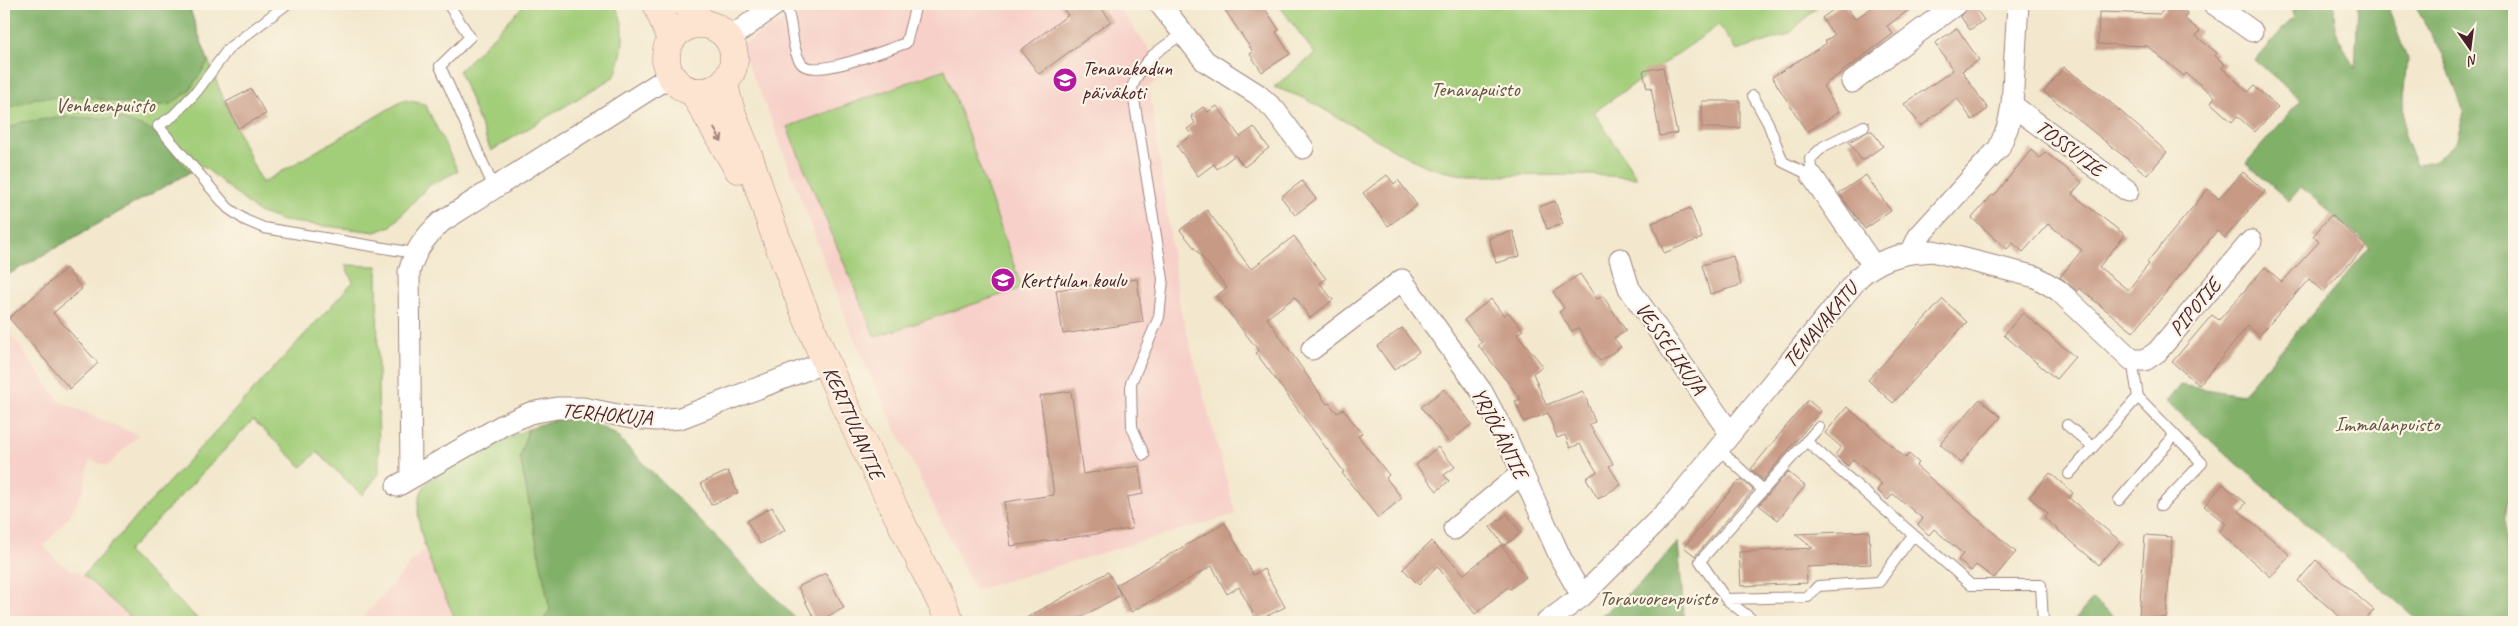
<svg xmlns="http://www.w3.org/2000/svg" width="2518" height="626" font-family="Caveat,sans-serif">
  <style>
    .built { fill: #f7d1c9 }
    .green { fill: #a2cd79; stroke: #767652 }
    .forest { fill: #81b069; stroke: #66684a }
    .building { fill: #c79a85 }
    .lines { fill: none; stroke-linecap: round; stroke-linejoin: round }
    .lane-casing { stroke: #9e847c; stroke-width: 12 }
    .street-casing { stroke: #9e847c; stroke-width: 23 }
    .secondary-casing { stroke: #9e847c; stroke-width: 29 }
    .lane { stroke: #fff; stroke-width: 10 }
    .street { stroke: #fff; stroke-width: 21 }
    .secondary { stroke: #fde4d1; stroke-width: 28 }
    .oneway { stroke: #a4827e }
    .labels { text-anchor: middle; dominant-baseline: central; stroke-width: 4.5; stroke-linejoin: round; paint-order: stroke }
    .poi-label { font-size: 21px; fill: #4a1f2b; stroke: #fcf5e5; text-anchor: start }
    .park-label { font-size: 21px; fill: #645342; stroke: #fcf5e5 }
    .street-label { font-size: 21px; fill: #4a1f2b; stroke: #fcf5e5 }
  </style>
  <rect width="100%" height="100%" fill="#fcf5e5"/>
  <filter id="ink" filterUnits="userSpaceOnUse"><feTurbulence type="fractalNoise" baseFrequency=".02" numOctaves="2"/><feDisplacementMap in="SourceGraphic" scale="10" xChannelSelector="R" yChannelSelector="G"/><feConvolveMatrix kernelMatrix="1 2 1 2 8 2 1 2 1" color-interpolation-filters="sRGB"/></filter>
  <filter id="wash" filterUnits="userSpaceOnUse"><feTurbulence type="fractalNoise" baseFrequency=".0096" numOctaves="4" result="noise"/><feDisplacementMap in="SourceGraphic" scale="20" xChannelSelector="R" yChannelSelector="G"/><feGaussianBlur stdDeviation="1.12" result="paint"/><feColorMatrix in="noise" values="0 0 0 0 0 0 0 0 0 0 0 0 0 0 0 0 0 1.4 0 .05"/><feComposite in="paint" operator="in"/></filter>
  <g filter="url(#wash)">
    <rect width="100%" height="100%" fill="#f3e8ce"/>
    <!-- built -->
    <path class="built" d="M 811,4 L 1116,4 L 1167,73 L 1149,87 L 1180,308 L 1236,514 L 975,590 L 876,389 L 847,321 L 769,114 L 740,45 Z
      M 4,325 L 60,402 L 138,435 L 108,466 L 90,460 L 84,489 L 70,515 L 44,546 L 59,563 L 83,575 L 136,622 L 4,622 Z
      M 424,549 L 457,622 L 359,622 Z"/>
    <!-- green -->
    <path class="green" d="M 4,4 L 188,4 C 209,66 233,125 262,183 L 404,100 L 425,104 L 458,171 L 428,186 L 391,226 L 376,232 L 283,221 L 258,212 L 203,166 L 190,172 L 4,277 Z
      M 525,4 L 614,4 C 629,27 623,52 615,76 L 491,151 L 459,71 Z
      M 1278,4 L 1820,4 L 1789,34 L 1737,51 L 1719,25 L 1594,112 L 1637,178 L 1592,175 L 1470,176 L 1447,172 L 1426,166 L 1402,154 L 1304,98 L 1274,87 L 1315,54 Z
      M 945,69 L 1022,288 L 875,337 L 787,127 Z
      M 345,265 L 377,266 L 379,474 L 362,495 L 317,452 L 302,467 L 253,420 L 127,552 L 201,622 L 136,622 L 83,575 L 353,282 Z
      M 528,429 L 520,457 L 550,610 L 542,622 L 457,622 C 443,591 400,513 427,483 C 441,468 506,440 528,429 Z"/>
    <!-- forest -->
    <path class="forest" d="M 4,4 L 188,4 L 208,62 L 189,91 L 171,104 L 148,107 L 87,97 L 36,98 L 4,110 Z
      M 2291,4 L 2334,4 L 2335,31 L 2355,69 L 2358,4 L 2387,4 L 2407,59 L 2403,100 L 2405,139 L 2416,165 L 2436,160 L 2456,143 L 2464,112 L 2443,55 L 2414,4 L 2514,4 L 2514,488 C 2491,510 2514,582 2514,613 L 2506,622 L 2412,622 L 2418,620 L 2166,402 L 2180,385 L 2242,395 L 2370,247 L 2301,187 L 2289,201 L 2246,163 L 2301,100 L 2255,60 L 2294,16 Z
      M 64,117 L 122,119 L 154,131 L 190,172 L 4,277 L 4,131 L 22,122 Z
      M 580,416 L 615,434 L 797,620 L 794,622 L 542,622 L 550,610 L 520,457 L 528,429 L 549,421 Z
      M 1678,542 L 1684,616 L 1692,622 L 1593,622 L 1640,584 Z
      M 2093,599 L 2120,622 L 2072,622 Z"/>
    <g id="blocks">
      <!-- building -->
      <path class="building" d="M 1059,4 L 1098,4 L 1111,21 L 1039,74 L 1021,50 L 1068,15 Z
        M 1221,4 L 1262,4 L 1279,30 L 1276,32 L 1290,54 L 1262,72 L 1250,54 L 1253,52 Z
        M 1841,4 L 1844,4 L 1855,19 L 1877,4 L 1917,4 L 1887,26 L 1893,34 L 1823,86 L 1839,112 L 1807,132 L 1772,77 L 1827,43 L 1825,41 L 1834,35 L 1822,18 Z
        M 1968,4 L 1972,4 L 1984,20 L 1970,30 L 1960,16 L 1967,9 Z
        M 2169,4 L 2176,4 L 2187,13 L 2184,18 L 2200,31 L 2196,36 L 2217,53 L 2215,56 L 2225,64 L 2222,68 L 2248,92 L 2254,86 L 2278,107 L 2255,132 L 2237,116 L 2232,122 L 2211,103 L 2215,97 L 2186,73 L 2184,76 L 2147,46 L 2098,44 L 2099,12 L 2160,14 Z
        M 1957,28 L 1979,60 L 1962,71 L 1988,109 L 1972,120 L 1957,98 L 1921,126 L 1904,104 L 1953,70 L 1935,43 Z
        M 1663,67 L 1677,133 L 1660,136 L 1651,87 L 1647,88 L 1643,71 Z
        M 2064,67 L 2111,103 L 2167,152 L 2147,175 L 2044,92 Z
        M 251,89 L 266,114 L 238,128 L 226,102 Z
        M 1702,101 L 1740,101 L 1740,128 L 1702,128 Z
        M 1217,106 L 1240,137 L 1254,127 L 1269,148 L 1244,167 L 1235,155 L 1217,169 L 1214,164 L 1198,176 L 1177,146 L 1192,135 L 1187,129 L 1195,123 L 1191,116 L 1203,107 L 1208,112 Z
        M 1869,131 L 1872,131 L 1883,146 L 1862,161 L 1849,142 Z
        M 2031,150 L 2040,158 L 2045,152 L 2082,182 L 2072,194 L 2125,235 L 2099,267 L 2128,290 L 2149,264 L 2147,262 L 2208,189 L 2219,199 L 2243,172 L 2265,191 L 2225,238 L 2217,231 L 2133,332 L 2079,288 L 2077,291 L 2060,277 L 2082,250 L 2048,224 L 2023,252 L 2013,243 L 2007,249 L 1972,218 L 1992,195 L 1994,196 Z
        M 1387,175 L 1394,184 L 1398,180 L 1417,205 L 1388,226 L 1363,193 Z
        M 1866,175 L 1891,211 L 1865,229 L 1839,193 Z
        M 1302,181 L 1316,199 L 1295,215 L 1281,197 Z
        M 1555,201 L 1563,224 L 1547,229 L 1539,207 Z
        M 1690,208 L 1702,238 L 1664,253 L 1652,223 Z
        M 1207,210 L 1251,269 L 1294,236 L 1326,279 L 1320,283 L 1333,300 L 1310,318 L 1295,297 L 1267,318 L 1327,404 L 1329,403 L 1337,413 L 1343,409 L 1362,433 L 1358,436 L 1389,475 L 1386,478 L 1402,498 L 1378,518 L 1342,473 L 1344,472 L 1256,353 L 1259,351 L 1216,296 L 1227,288 L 1180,230 Z
        M 2331,215 L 2366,246 L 2323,292 L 2309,279 L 2259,336 L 2248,326 L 2199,385 L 2172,362 L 2212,315 L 2219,320 L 2265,267 L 2282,282 L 2319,242 L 2313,236 Z
        M 1513,231 L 1520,256 L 1496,263 L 1489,238 Z
        M 1733,256 L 1741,285 L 1710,294 L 1702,265 Z
        M 66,268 L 82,289 L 53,313 L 98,363 L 70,389 L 9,318 Z
        M 1580,274 L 1597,299 L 1603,296 L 1626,331 L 1614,338 L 1621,347 L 1600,361 L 1578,328 L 1572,331 L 1559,312 L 1564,308 L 1553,292 Z
        M 1137,279 L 1143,322 L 1063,334 L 1056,290 Z
        M 1491,299 L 1504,316 L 1508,312 L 1523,330 L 1517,334 L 1543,366 L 1533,373 L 1546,405 L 1583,391 L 1595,422 L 1589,424 L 1613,464 L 1609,466 L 1621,485 L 1598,499 L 1586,478 L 1597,472 L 1580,444 L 1570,448 L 1565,435 L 1557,438 L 1548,413 L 1524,422 L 1515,401 L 1521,399 L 1478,345 L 1482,342 L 1464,320 Z
        M 1943,299 L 1967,322 L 1893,403 L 1868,380 Z
        M 2023,313 L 2075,357 L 2056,379 L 2004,335 Z
        M 1402,328 L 1419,352 L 1394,370 L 1377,346 Z
        M 1444,389 L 1472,424 L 1449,443 L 1421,407 Z
        M 1071,391 L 1083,474 L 1139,466 L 1143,494 L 1127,497 L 1132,529 L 1011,546 L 1004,502 L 1054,495 L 1040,396 Z
        M 1980,399 L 2001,417 L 1961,463 L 1940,444 Z
        M 1808,400 L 1821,411 L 1763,480 L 1751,469 Z
        M 1847,407 L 1906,458 L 1909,454 L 1919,463 L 1916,466 L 2016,552 L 1994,578 L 1976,565 L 1971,571 L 1958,560 L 1963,554 L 1934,529 L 1929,535 L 1918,525 L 1923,519 L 1893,494 L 1888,500 L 1877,490 L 1882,484 L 1853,459 L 1848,466 L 1835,455 L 1841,447 L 1825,433 Z
        M 1438,447 L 1455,467 L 1444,475 L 1449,481 L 1437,491 L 1416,465 Z
        M 728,471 L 738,493 L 711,505 L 701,483 Z
        M 1788,472 L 1805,486 L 1778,520 L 1759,505 Z
        M 2050,473 L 2073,493 L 2069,498 L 2120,541 L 2099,565 L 2044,518 L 2048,513 L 2029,497 Z
        M 1742,480 L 1753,490 L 1695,556 L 1684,547 L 1738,481 L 1740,482 Z
        M 2223,484 L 2246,503 L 2239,511 L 2290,555 L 2271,577 L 2219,532 L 2226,524 L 2204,506 Z
        M 772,507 L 785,530 L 760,544 L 747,521 Z
        M 1507,514 L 1521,533 L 1504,546 L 1490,527 Z
        M 1225,523 L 1253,575 L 1264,569 L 1285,607 L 1257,621 L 1239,587 L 1227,594 L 1212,566 L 1131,612 L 1116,585 Z
        M 1869,531 L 1871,564 L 1806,567 L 1807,583 L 1741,586 L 1739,552 L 1813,548 L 1795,534 Z
        M 2145,535 L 2172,537 L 2166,618 L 2139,616 Z
        M 1431,541 L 1464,574 L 1501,545 L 1526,577 L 1510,589 L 1508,587 L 1475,614 L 1437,566 L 1419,585 L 1403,569 Z
        M 2316,560 L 2374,610 L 2363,622 L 2346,622 L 2298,581 Z
        M 1108,572 L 1121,595 L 1072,622 L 1019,622 Z
        M 826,573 L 844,608 L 816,622 L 798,587 Z"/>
    </g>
  </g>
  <g filter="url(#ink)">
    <use href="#blocks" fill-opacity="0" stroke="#9e847c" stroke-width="1"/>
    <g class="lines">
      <defs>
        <path id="lane" d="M 287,4 L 229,48 L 197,91 L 173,116 L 158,126 L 228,208 L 245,220 L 264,228 L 414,253
          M 448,4 L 470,37 L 440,66 L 494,188
          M 785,4 C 794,22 790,47 801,63 C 813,80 888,49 906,43 L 916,4
          M 1753,96 L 1768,123 L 1783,162 L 1812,176
          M 1812,176 L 1810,159 L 1824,146 L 1864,126
          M 2132,360 L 2138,397 L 2202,463 L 2161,506
          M 2067,425 L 2093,447
          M 1806,441 L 1971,585 L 2041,585 L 2043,622
          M 1720,450 L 1762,489
          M 1144,455 L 1132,427 L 1131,383 L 1159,317 L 1163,279 L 1132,87 C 1144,58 1158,50 1183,34
          M 2069,474 L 2138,397
          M 2119,500 L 2174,436
          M 1726,599 L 1700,561 L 1819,427
          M 1755,622 L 1726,599 L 1808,597 L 1818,586 L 1879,582 L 1913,535"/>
        <path id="street" d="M 1160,4 L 1205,61 L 1257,94 L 1274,109 L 1303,148
          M 2214,4 L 2252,31
          M 729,39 L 776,4
          M 1852,82 L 1956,4
          M 2012,105 L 2128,191
          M 1812,176 L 1873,265
          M 1911,253 L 1933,251 L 2036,277 L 2058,290 L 2132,360 L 2145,360 L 2157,352 L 2251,241
          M 1620,259 L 1629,288 L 1730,433
          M 1312,349 L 1402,280 L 1482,392 L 1506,437 L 1562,561 L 1582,596
          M 411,477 L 409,272 C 415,250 425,237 441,222 L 670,76
          M 397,486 L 503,425 L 530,413 L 557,408 L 583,408 L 632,418 L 657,420 L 680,418 L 826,362
          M 1454,529 L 1522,473
          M 1547,622 L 1582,596 L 1669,509 L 1859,277 C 1875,263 1890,257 1911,253 L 1919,236 L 1999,148 L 2008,126 L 2012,105 L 2018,4"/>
        <path id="secondary" d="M 657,4 L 671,40
          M 686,4 L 704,24
          M666 58a34 34 0 1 1 68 0a34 34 0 1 1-68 0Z
          M 724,83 C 729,115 745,142 754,172 C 803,329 877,476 951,622
          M 694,93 L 738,169"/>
      </defs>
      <!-- lane casing -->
      <use href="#lane" class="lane-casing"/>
      <!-- street casing -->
      <use href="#street" class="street-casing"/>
      <!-- secondary casing -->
      <use href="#secondary" class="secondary-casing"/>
      <!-- lane -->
      <use href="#lane" class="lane"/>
      <!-- street -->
      <use href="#street" class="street"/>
      <!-- secondary -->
      <use href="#secondary" class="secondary"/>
    </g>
    <!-- one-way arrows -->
    <defs><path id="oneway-shaft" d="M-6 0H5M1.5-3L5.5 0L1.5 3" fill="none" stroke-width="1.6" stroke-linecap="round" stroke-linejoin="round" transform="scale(1.25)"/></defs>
    <use class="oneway" href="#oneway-shaft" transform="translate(718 135) rotate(59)"/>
  </g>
  <!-- icons -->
  <defs>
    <symbol id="school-disc" viewBox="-11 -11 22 22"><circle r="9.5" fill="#b5179e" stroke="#fcf5e5"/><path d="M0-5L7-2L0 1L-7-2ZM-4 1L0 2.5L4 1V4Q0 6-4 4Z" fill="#fff"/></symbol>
  </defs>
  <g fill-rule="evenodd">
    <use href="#school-disc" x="1051" y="66" width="28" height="28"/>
    <use href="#school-disc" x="989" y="266" width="28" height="28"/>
  </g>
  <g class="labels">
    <!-- poi labels -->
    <g class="poi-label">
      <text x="1082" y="68">Tenavakadun<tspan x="1082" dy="24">päiväkoti</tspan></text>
      <text x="1020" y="280">Kerttulan koulu</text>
    </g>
    <!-- park labels -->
    <g class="park-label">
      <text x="1475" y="89">Tenavapuisto</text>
      <text x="105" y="105">Venheenpuisto</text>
      <text x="2387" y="424">Immalanpuisto</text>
      <text x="1658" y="598">Toravuorenpuisto</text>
    </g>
    <!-- street labels -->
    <g class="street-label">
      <text transform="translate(2070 148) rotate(37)">TOSSUTIE</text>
      <text transform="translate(2195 307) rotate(-50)">PIPOTIE</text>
      <text transform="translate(1820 325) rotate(-50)">TENAVAKATU</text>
      <text transform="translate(1671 348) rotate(55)">VESSELIKUJA</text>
      <text transform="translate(607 414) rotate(5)">TERHOKUJA</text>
      <text transform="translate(854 423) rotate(66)">KERTTULANTIE</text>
      <text transform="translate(1500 433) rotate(63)">YRJÖLÄNTIE</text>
    </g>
  </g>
  <!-- margin -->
  <rect width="2518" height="626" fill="none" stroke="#fcf5e5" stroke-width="20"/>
  <!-- north arrow -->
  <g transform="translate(2470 48) rotate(166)" stroke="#fcf5e5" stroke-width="4" paint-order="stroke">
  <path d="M0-4L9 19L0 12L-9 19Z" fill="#4a1f2b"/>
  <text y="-8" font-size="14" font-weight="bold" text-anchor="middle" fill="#4a1f2b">N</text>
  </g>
</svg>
